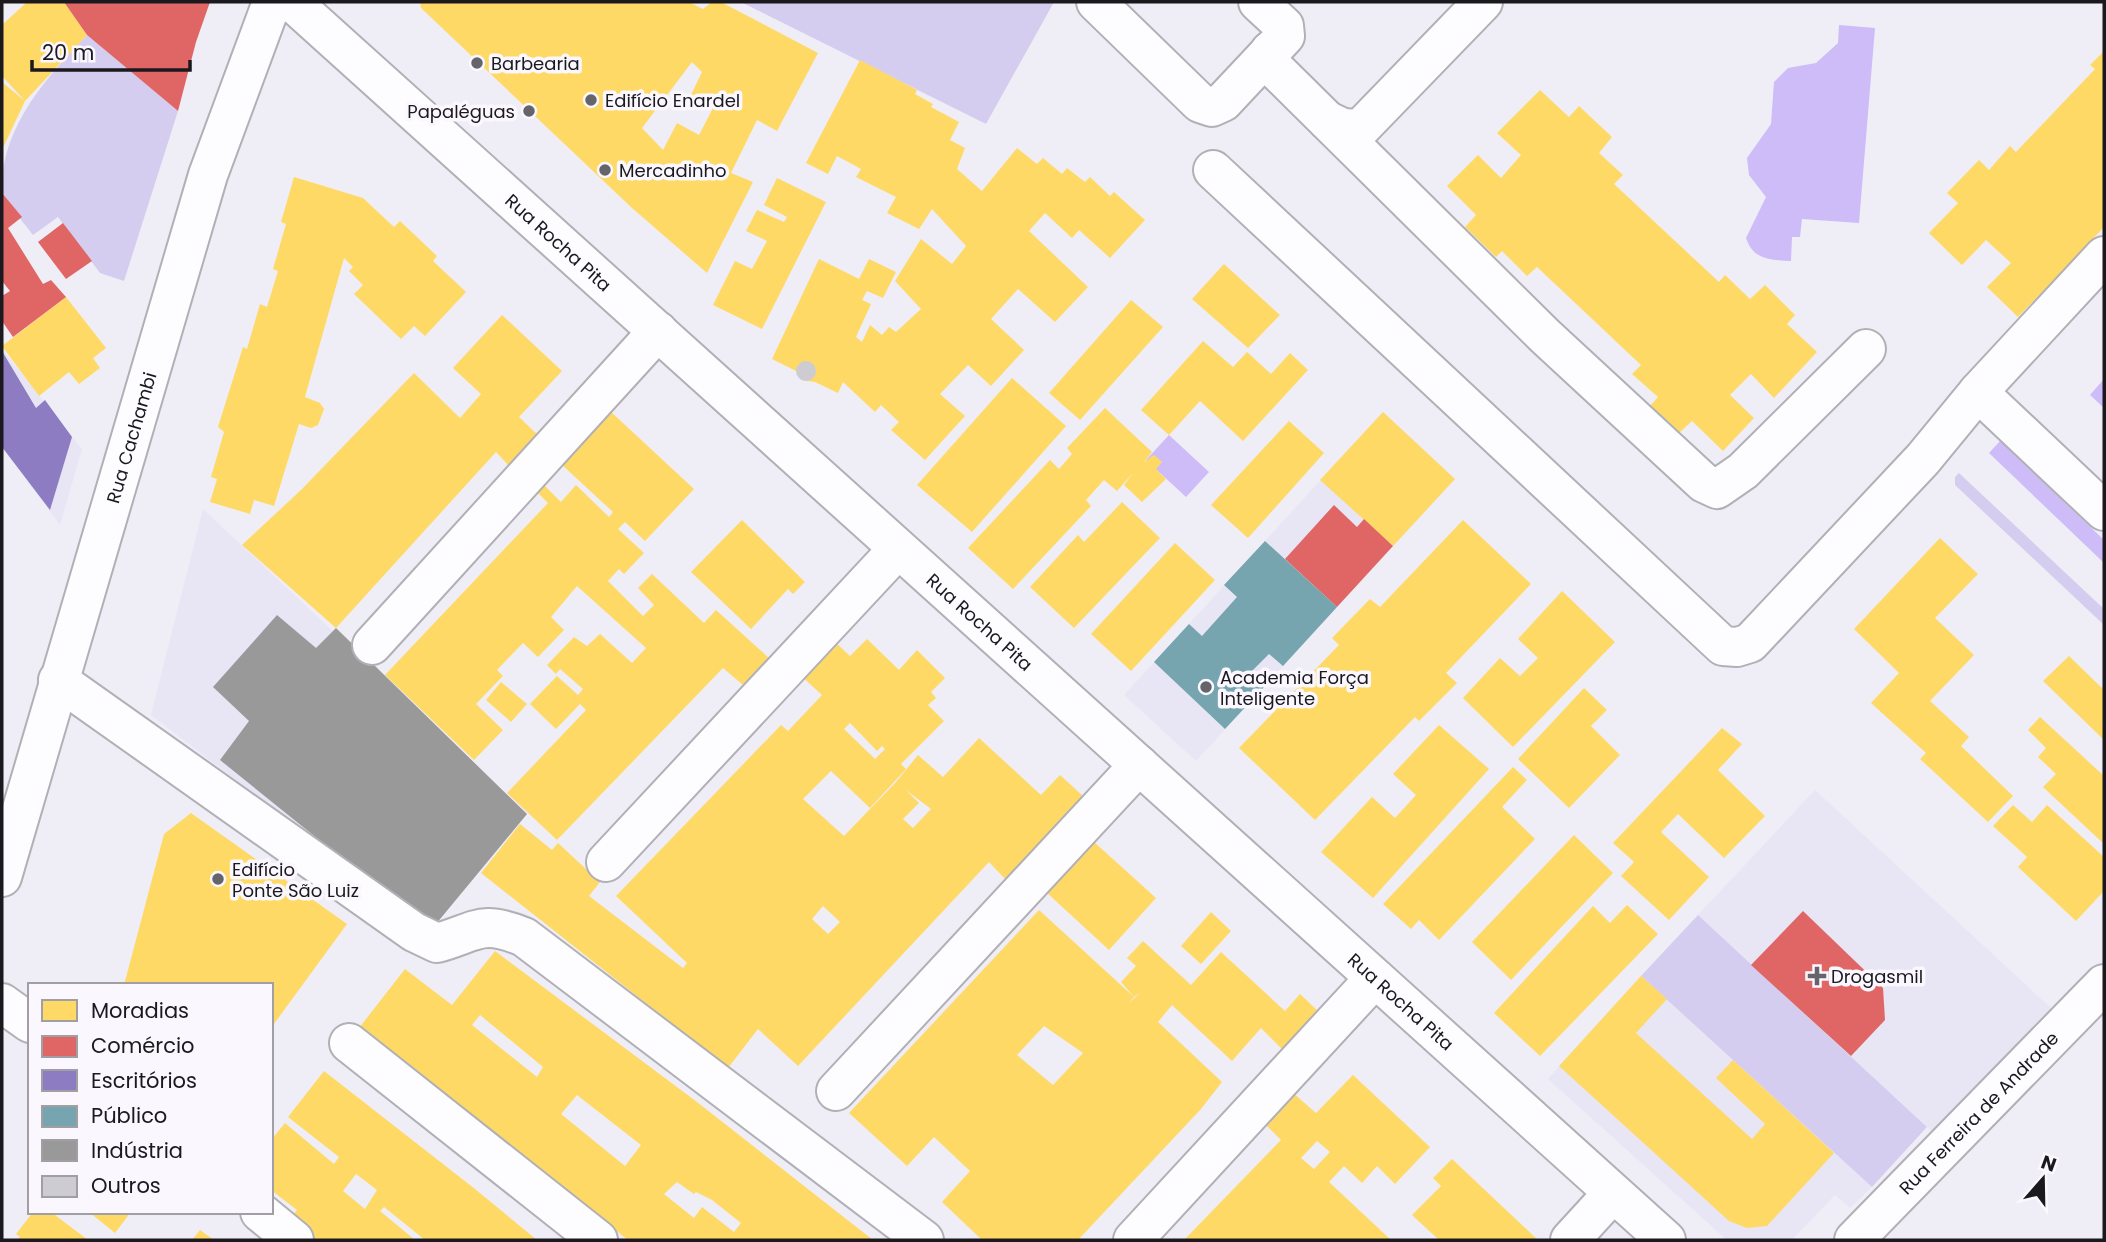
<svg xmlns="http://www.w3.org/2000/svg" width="2106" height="1242" font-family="Poppins,sans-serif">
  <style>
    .built { fill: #e8e5f5 }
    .green { fill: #d5cdef }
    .water { fill: #cdbcf8 }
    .homes { fill: #ffd966; fill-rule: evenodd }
    .shops { fill: #e06666 }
    .offices { fill: #8e7cc3 }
    .public { fill: #76a5af }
    .industry { fill: #999 }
    .building { fill: #cdccd2 }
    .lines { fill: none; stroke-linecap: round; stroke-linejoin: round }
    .street-casing { stroke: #b1b0b6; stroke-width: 42 }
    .secondary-casing { stroke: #b1b0b6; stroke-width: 42 }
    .street { stroke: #fdfcfe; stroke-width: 38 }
    .secondary { stroke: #fdfcfe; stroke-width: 38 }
    .poi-dot { fill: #65646a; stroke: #faf8fe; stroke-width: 2.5 }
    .labels { text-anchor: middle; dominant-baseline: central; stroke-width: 7; stroke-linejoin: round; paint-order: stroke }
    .poi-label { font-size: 18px; fill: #1b191e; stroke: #faf8fe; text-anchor: start }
    .street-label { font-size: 18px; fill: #1b191e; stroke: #faf8fe }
  </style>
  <rect width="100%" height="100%" fill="#efeef6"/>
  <!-- built -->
  <path class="built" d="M 2,349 L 82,449 L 60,525 L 2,447 Z
    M 1383,412 L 1455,479 L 1196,761 L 1124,695 Z
    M 203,509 L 527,814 L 431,930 L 151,715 Z
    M 1815,790 L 2052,1009 L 1935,1134 L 1698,915 Z
    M 1641,976 L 1872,1187 L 1850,1208 L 1835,1195 L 1792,1240 L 1727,1240 L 1548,1079 Z"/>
  <!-- green -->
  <path class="green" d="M 741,2 L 1054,2 L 986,124 Z
    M 87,35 L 178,111 L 124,281 L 100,273 L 58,217 L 33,235 C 26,225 4,201 2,191 C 0,127 48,76 87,35 Z
    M 1959,473 L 2104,609 L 2104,625 L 1955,485 L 1955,477 Z
    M 1698,915 L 1927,1127 L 1872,1187 L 1641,976 Z"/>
  <!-- water -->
  <path class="water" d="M 1839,25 L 1875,28 L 1859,223 L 1802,219 L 1800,237 L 1792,237 L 1791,261 C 1771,260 1753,260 1746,238 L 1766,197 L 1749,175 L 1747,158 L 1771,124 L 1774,82 L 1788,68 L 1816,63 L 1838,43 Z
    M 2104,379 L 2104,408 L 2090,395 Z
    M 1169,435 L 1209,472 L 1186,497 L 1146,460 Z
    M 2000,441 L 2104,540 L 2104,563 L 1989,453 Z"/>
  <!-- homes -->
  <path class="homes" d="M 27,2 L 64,2 L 87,35 L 25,101 L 2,150 L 2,82 L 25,101 L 2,76 L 2,25 Z
    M 420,2 L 689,2 L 703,9 L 712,2 L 721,2 L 818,53 L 777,131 L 757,120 L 731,173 L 753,182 L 707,273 L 632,208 L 421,8 ZM 692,62 L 702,72 L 691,95 L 713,108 L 699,135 L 677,123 L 663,150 L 642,128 Z
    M 2104,51 L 2104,227 L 2078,255 L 2092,268 L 2062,301 L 2047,287 L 2018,317 L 1987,287 L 2011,263 L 1986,240 L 1962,265 L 1929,233 L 1958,203 L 1947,193 L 1979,160 L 1989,170 L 2010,146 L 2016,152 L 2095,69 L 2090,65 Z
    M 860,60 L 917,90 L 915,94 L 933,104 L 931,107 L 959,122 L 950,140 L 965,148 L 957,169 L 982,191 L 1017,148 L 1037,164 L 1043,158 L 1062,174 L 1067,168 L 1085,182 L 1090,177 L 1110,196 L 1114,192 L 1145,220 L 1110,258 L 1079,230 L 1072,238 L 1045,213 L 1029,231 L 1088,287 L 1055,322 L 1018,289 L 991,319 L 1024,350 L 991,386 L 968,365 L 940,394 L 965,416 L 925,460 L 891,430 L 899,422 L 881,405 L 875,412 L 843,382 L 838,393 L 815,382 L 801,380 L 796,371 L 772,359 L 819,259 L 859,279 L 869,259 L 896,272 L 883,298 L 867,291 L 862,300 L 871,304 L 856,337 L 862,342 L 870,325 L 882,335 L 889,327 L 896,332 L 921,309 L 895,281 L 921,239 L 952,264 L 966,246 L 932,209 L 919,229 L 887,213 L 896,197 L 856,177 L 861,169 L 837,156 L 828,174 L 806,163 Z
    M 1540,90 L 1569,117 L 1579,106 L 1612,137 L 1599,153 L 1623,175 L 1614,184 L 1719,282 L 1725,275 L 1750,299 L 1765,285 L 1795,315 L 1787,324 L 1817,352 L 1774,398 L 1751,374 L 1730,395 L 1754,418 L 1723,451 L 1692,421 L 1679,433 L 1650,406 L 1658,397 L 1632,374 L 1641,365 L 1537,267 L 1527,276 L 1502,251 L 1496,257 L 1465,227 L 1476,215 L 1447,186 L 1478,155 L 1501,178 L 1521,155 L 1497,133 Z
    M 294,177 L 363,198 L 394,227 L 400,221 L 437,256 L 433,261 L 466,292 L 425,336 L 414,326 L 401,339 L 354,294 L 363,285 L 349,271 L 353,267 L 344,258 L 305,397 L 320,403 L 324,409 L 318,425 L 311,428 L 299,424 L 274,506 L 254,500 L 250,514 L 210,502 L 217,479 L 211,477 L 224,432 L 218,427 L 243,347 L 247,349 L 260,304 L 267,307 L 278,271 L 273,269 L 286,224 L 281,222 Z
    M 777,178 L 826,202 L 762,329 L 713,305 L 735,261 L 752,269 L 767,241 L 746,231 L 757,210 L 784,222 L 787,217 L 764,205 Z
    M 1224,264 L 1280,315 L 1248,348 L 1192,299 Z
    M 66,297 L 106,348 L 93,358 L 100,368 L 79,384 L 69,372 L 39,396 L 2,346 Z
    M 1131,300 L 1163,327 L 1080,420 L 1049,393 Z
    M 502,315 L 562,371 L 519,417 L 540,437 L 511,468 L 496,452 L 336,628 L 242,545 L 302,489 L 414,373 L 460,418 L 481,394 L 453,368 Z
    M 1203,341 L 1233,367 L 1247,352 L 1271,374 L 1290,353 L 1308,370 L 1243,441 L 1200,401 L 1169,435 L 1141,410 Z
    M 1012,378 L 1066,426 L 972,532 L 917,485 Z
    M 1105,408 L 1152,452 L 1144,462 L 1154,455 L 1162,462 L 1156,469 L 1166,479 L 1142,502 L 1124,485 L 1133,473 L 1117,491 L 1104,480 L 1086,500 L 1091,506 L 1013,589 L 968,548 L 1050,460 L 1059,469 L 1072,454 L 1067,448 Z
    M 610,411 L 694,489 L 645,541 L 625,522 L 618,529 L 644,553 L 624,574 L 619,569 L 608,581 L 643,616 L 654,605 L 638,588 L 652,574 L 704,623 L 716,610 L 769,658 L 743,685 L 723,668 L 557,840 L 507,793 L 586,710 L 580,704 L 556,729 L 530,704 L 557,676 L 578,695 L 583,689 L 560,669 L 556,674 L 547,665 L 574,637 L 587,646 L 600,634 L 632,663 L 646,648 L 577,586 L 551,617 L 564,630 L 538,657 L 523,643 L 497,670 L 503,676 L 476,704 L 503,730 L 474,760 L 385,675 L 548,503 L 537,492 L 543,484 L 561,502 L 576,485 L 609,517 L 613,512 L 561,464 Z
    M 1383,412 L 1455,479 L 1393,546 L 1320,480 Z
    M 1289,421 L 1324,453 L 1248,538 L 1211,505 Z
    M 1122,502 L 1160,538 L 1074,628 L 1030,587 L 1078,535 L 1084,542 Z
    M 742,520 L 805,582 L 793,594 L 788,589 L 751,629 L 691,572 Z
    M 1463,520 L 1531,584 L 1446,673 L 1457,683 L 1419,721 L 1415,717 L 1315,820 L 1239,748 L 1339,645 L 1332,638 L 1370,599 L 1380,607 Z
    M 1940,538 L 1978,574 L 1935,618 L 1974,655 L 1930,701 L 1969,737 L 1961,746 L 2013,796 L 1988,822 L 1920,759 L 1926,753 L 1871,703 L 1899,673 L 1854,629 Z
    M 1175,543 L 1215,580 L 1131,671 L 1091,634 Z
    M 1562,591 L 1615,642 L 1513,747 L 1463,698 L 1500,658 L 1520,676 L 1538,658 L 1518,639 Z
    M 832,639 L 850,656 L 867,639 L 899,670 L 917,650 L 945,678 L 931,692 L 936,698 L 928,705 L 944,721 L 901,764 L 906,769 L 870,808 L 831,771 L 803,799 L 844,836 L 896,782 L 918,755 L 943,777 L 979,738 L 1041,795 L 1060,775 L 1084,797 L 1006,880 L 989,862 L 798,1066 L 758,1029 L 728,1068 L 481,873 L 520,824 L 552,850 L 558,843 L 600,882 L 589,896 L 683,968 L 687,963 L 616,896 L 781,725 L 788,731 L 822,695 L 798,673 ZM 850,723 L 877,751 L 882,746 L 885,749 L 875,759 L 844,729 ZM 906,790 L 931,809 L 913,828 L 903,819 L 919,803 ZM 823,906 L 840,922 L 828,934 L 812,919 Z
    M 2069,656 L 2104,690 L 2104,740 L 2043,681 Z
    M 501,682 L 527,704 L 511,722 L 486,700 Z
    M 1584,688 L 1607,710 L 1591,726 L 1620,755 L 1569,808 L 1518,759 Z
    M 2040,717 L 2104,776 L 2104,844 L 2043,787 L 2056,774 L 2038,757 L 2046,748 L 2028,730 Z
    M 1439,725 L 1489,769 L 1373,898 L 1321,852 L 1372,797 L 1395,818 L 1416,795 L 1393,774 Z
    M 1722,728 L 1742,744 L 1718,770 L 1765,816 L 1724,858 L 1678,814 L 1661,832 L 1709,877 L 1669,920 L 1621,876 L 1634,862 L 1613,843 Z
    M 1513,767 L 1527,780 L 1502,807 L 1535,839 L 1439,940 L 1419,920 L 1411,929 L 1383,904 Z
    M 2013,805 L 2032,822 L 2047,805 L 2104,857 L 2104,891 L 2076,921 L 2018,867 L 2027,857 L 1993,826 Z
    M 191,813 L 347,924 L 271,1028 L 271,985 L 124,985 L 164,834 Z
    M 1574,835 L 1613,873 L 1511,980 L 1472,942 Z
    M 1093,841 L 1156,898 L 1109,950 L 1046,892 Z
    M 1627,905 L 1658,934 L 1540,1056 L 1494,1013 L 1593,906 L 1610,923 Z
    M 1039,910 L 1134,997 L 1129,1003 L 1141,992 L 1134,997 L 1121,982 L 1136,966 L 1127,958 L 1143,941 L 1191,985 L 1221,952 L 1285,1011 L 1300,994 L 1320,1013 L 1284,1051 L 1261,1028 L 1232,1061 L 1172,1005 L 1158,1022 L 1222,1082 L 1201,1109 L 1078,1240 L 982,1240 L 942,1202 L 970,1171 L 934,1137 L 907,1166 L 849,1113 ZM 1044,1026 L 1083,1053 L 1053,1085 L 1017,1055 Z
    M 1211,912 L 1231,931 L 1201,964 L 1181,946 Z
    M 495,951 L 697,1102 L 873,1240 L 628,1240 L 359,1028 L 405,969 L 452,1005 ZM 480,1015 L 543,1067 L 537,1077 L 472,1025 ZM 577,1095 L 641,1145 L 625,1166 L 561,1114 ZM 677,1182 L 694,1194 L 696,1192 L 712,1200 L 741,1223 L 734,1232 L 702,1207 L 694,1218 L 664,1194 Z
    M 1641,976 L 1667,999 L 1636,1033 L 1752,1139 L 1765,1124 L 1716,1078 L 1733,1060 L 1834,1153 L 1767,1226 L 1747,1228 L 1729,1221 L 1559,1066 Z
    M 324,1071 L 475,1189 L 537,1240 L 425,1240 L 384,1207 L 380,1211 L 415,1240 L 308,1240 L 286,1223 L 297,1210 L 271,1190 L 271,1140 L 285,1123 L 334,1164 L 339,1157 L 288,1117 ZM 356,1174 L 377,1190 L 365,1209 L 343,1191 Z
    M 1353,1075 L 1430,1147 L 1395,1184 L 1377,1166 L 1362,1183 L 1344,1166 L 1329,1182 L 1391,1240 L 1184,1240 L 1281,1140 L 1263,1122 L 1292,1092 L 1316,1113 ZM 1317,1141 L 1330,1152 L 1314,1169 L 1301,1158 Z
    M 1452,1159 L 1538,1240 L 1439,1240 L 1412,1215 L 1441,1186 L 1433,1178 Z
    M 33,1212 L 51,1212 L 88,1240 L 17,1240 L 20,1237 L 16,1234 Z
    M 89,1212 L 131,1212 L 115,1233 Z
    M 200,1230 L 214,1240 L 192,1240 Z"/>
  <!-- shops -->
  <path class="shops" d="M 64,2 L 210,2 L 196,42 L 178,111 L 87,35 Z
    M 2,193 L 22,217 L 8,228 L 43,284 L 51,280 L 66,297 L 13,337 L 2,321 L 2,296 L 10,291 L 2,281 Z
    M 63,223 L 92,261 L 66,279 L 38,242 Z
    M 1334,505 L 1357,527 L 1364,519 L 1393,546 L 1337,607 L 1285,559 Z
    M 1803,911 L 1883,988 L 1885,1020 L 1851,1056 L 1751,965 Z"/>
  <!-- offices -->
  <path class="offices" d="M 2,351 L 36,408 L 45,400 L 72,437 L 50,510 L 2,447 Z"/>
  <!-- public -->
  <path class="public" d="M 1265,541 L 1337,607 L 1283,666 L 1269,654 L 1250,673 L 1265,686 L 1225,729 L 1154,662 L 1189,624 L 1202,636 L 1237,597 L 1224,585 Z"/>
  <!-- industry -->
  <path class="industry" d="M 277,615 L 316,648 L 336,628 L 527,814 L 431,930 L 220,760 L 249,721 L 213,687 Z"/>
  <!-- building -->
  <path class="building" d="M796 371a10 10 0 1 1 20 0a10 10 0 1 1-20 0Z"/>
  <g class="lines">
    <defs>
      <g id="street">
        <path id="s1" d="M 292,2 L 1666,1240"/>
        <path d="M 1096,2 L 1200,103 L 1212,107 L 1223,102 L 1285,36 L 1284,26 L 1258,2"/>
        <path d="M 1270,51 L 1268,59 L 1275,69 L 1545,336 L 1704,483 L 1717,489 L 1743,471 L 1866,349"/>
        <path d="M 1328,121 L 1343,128 L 1360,129 L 1483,2"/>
        <path d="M 1213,170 L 1723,646 L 1737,647 L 1750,643 L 1923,459 L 1978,392"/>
        <path d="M 2104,256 L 1978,392 L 2104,511"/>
        <path d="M 372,645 L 658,331"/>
        <path d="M 58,680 L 414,932 L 437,943 C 477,932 480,919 524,937 L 924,1240"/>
        <path d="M 606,862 L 898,549"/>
        <path d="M 2,1003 L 30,1023"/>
        <path d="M 349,1043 L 598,1240"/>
        <path d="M 836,1091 L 1139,765"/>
        <path d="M 260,1212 L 294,1240"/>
        <path d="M 1133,1240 L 1375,978"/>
        <path d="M 1570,1240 L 1613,1193"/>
      </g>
      <g id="secondary">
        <path id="s2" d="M 2,877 L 208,175 L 272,2"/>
        <path id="s3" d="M 1854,1240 L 2104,984"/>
      </g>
    </defs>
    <!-- street casing -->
    <use href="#street" class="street-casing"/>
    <!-- secondary casing -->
    <use href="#secondary" class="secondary-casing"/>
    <!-- street -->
    <use href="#street" class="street"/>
    <!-- secondary -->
    <use href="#secondary" class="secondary"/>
  </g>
  <!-- markers -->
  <g class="poi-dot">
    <circle cx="477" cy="63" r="7"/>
    <circle cx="591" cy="100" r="7"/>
    <circle cx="529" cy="111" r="7"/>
    <circle cx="605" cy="170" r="7"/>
    <circle cx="1206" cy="687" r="7"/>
    <circle cx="218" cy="879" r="7"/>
    <path d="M1813.5 965.5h7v7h7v7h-7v7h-7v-7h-7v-7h7z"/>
  </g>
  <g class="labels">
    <!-- poi labels -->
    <g class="poi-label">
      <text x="491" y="63">Barbearia</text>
      <text x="605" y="100">Edifício Enardel</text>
      <text x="515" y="111" text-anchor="end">Papaléguas</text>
      <text x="619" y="170">Mercadinho</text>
      <text x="1220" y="677">Academia Força<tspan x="1220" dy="21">Inteligente</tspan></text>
      <text x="232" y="869">Edifício<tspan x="232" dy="21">Ponte São Luiz</tspan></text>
      <text x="1831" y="976">Drogasmil</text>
    </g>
    <!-- street labels -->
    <g class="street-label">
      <text stroke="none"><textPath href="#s1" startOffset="359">Rua Rocha Pita</textPath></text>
      <text stroke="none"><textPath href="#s2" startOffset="458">Rua Cachambi</textPath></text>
      <text stroke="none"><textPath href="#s1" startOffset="926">Rua Rocha Pita</textPath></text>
      <text stroke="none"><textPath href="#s1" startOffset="1493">Rua Rocha Pita</textPath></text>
      <text stroke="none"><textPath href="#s3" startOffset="178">Rua Ferreira de Andrade</textPath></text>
    </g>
  </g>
  <!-- border -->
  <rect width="2106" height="1242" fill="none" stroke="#1b191e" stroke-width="7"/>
  <!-- legend -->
  <rect x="28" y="983" width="245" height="231" fill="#faf8fe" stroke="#a19fa4" stroke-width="2"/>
  <rect x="42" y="1000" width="35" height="21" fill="#ffd966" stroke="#a19fa4" stroke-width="2"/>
  <text x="91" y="1018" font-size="21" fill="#1b191e">Moradias</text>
  <rect x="42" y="1036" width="35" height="21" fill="#e06666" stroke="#a19fa4" stroke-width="2"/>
  <text x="91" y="1053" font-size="21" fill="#1b191e">Comércio</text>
  <rect x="42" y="1070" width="35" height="21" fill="#8e7cc3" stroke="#a19fa4" stroke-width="2"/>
  <text x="91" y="1088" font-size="21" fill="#1b191e">Escritórios</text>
  <rect x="42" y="1106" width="35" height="21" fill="#76a5af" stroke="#a19fa4" stroke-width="2"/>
  <text x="91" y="1123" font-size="21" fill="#1b191e">Público</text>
  <rect x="42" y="1140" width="35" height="21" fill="#999999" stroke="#a19fa4" stroke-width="2"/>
  <text x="91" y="1158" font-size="21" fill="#1b191e">Indústria</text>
  <rect x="42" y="1176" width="35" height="21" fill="#cdccd2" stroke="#a19fa4" stroke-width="2"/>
  <text x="91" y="1193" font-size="21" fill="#1b191e">Outros</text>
  <!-- north arrow -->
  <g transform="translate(2043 1179) rotate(20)" stroke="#faf8fe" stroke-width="5" paint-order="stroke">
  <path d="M0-5L12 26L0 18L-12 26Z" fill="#1b191e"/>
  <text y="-10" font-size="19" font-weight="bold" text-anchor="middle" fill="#1b191e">N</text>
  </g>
  <!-- scale -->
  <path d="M32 60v10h158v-10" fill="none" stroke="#1b191e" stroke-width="3.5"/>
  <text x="42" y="60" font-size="21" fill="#1b191e" stroke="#faf8fe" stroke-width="5" paint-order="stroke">20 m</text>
</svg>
